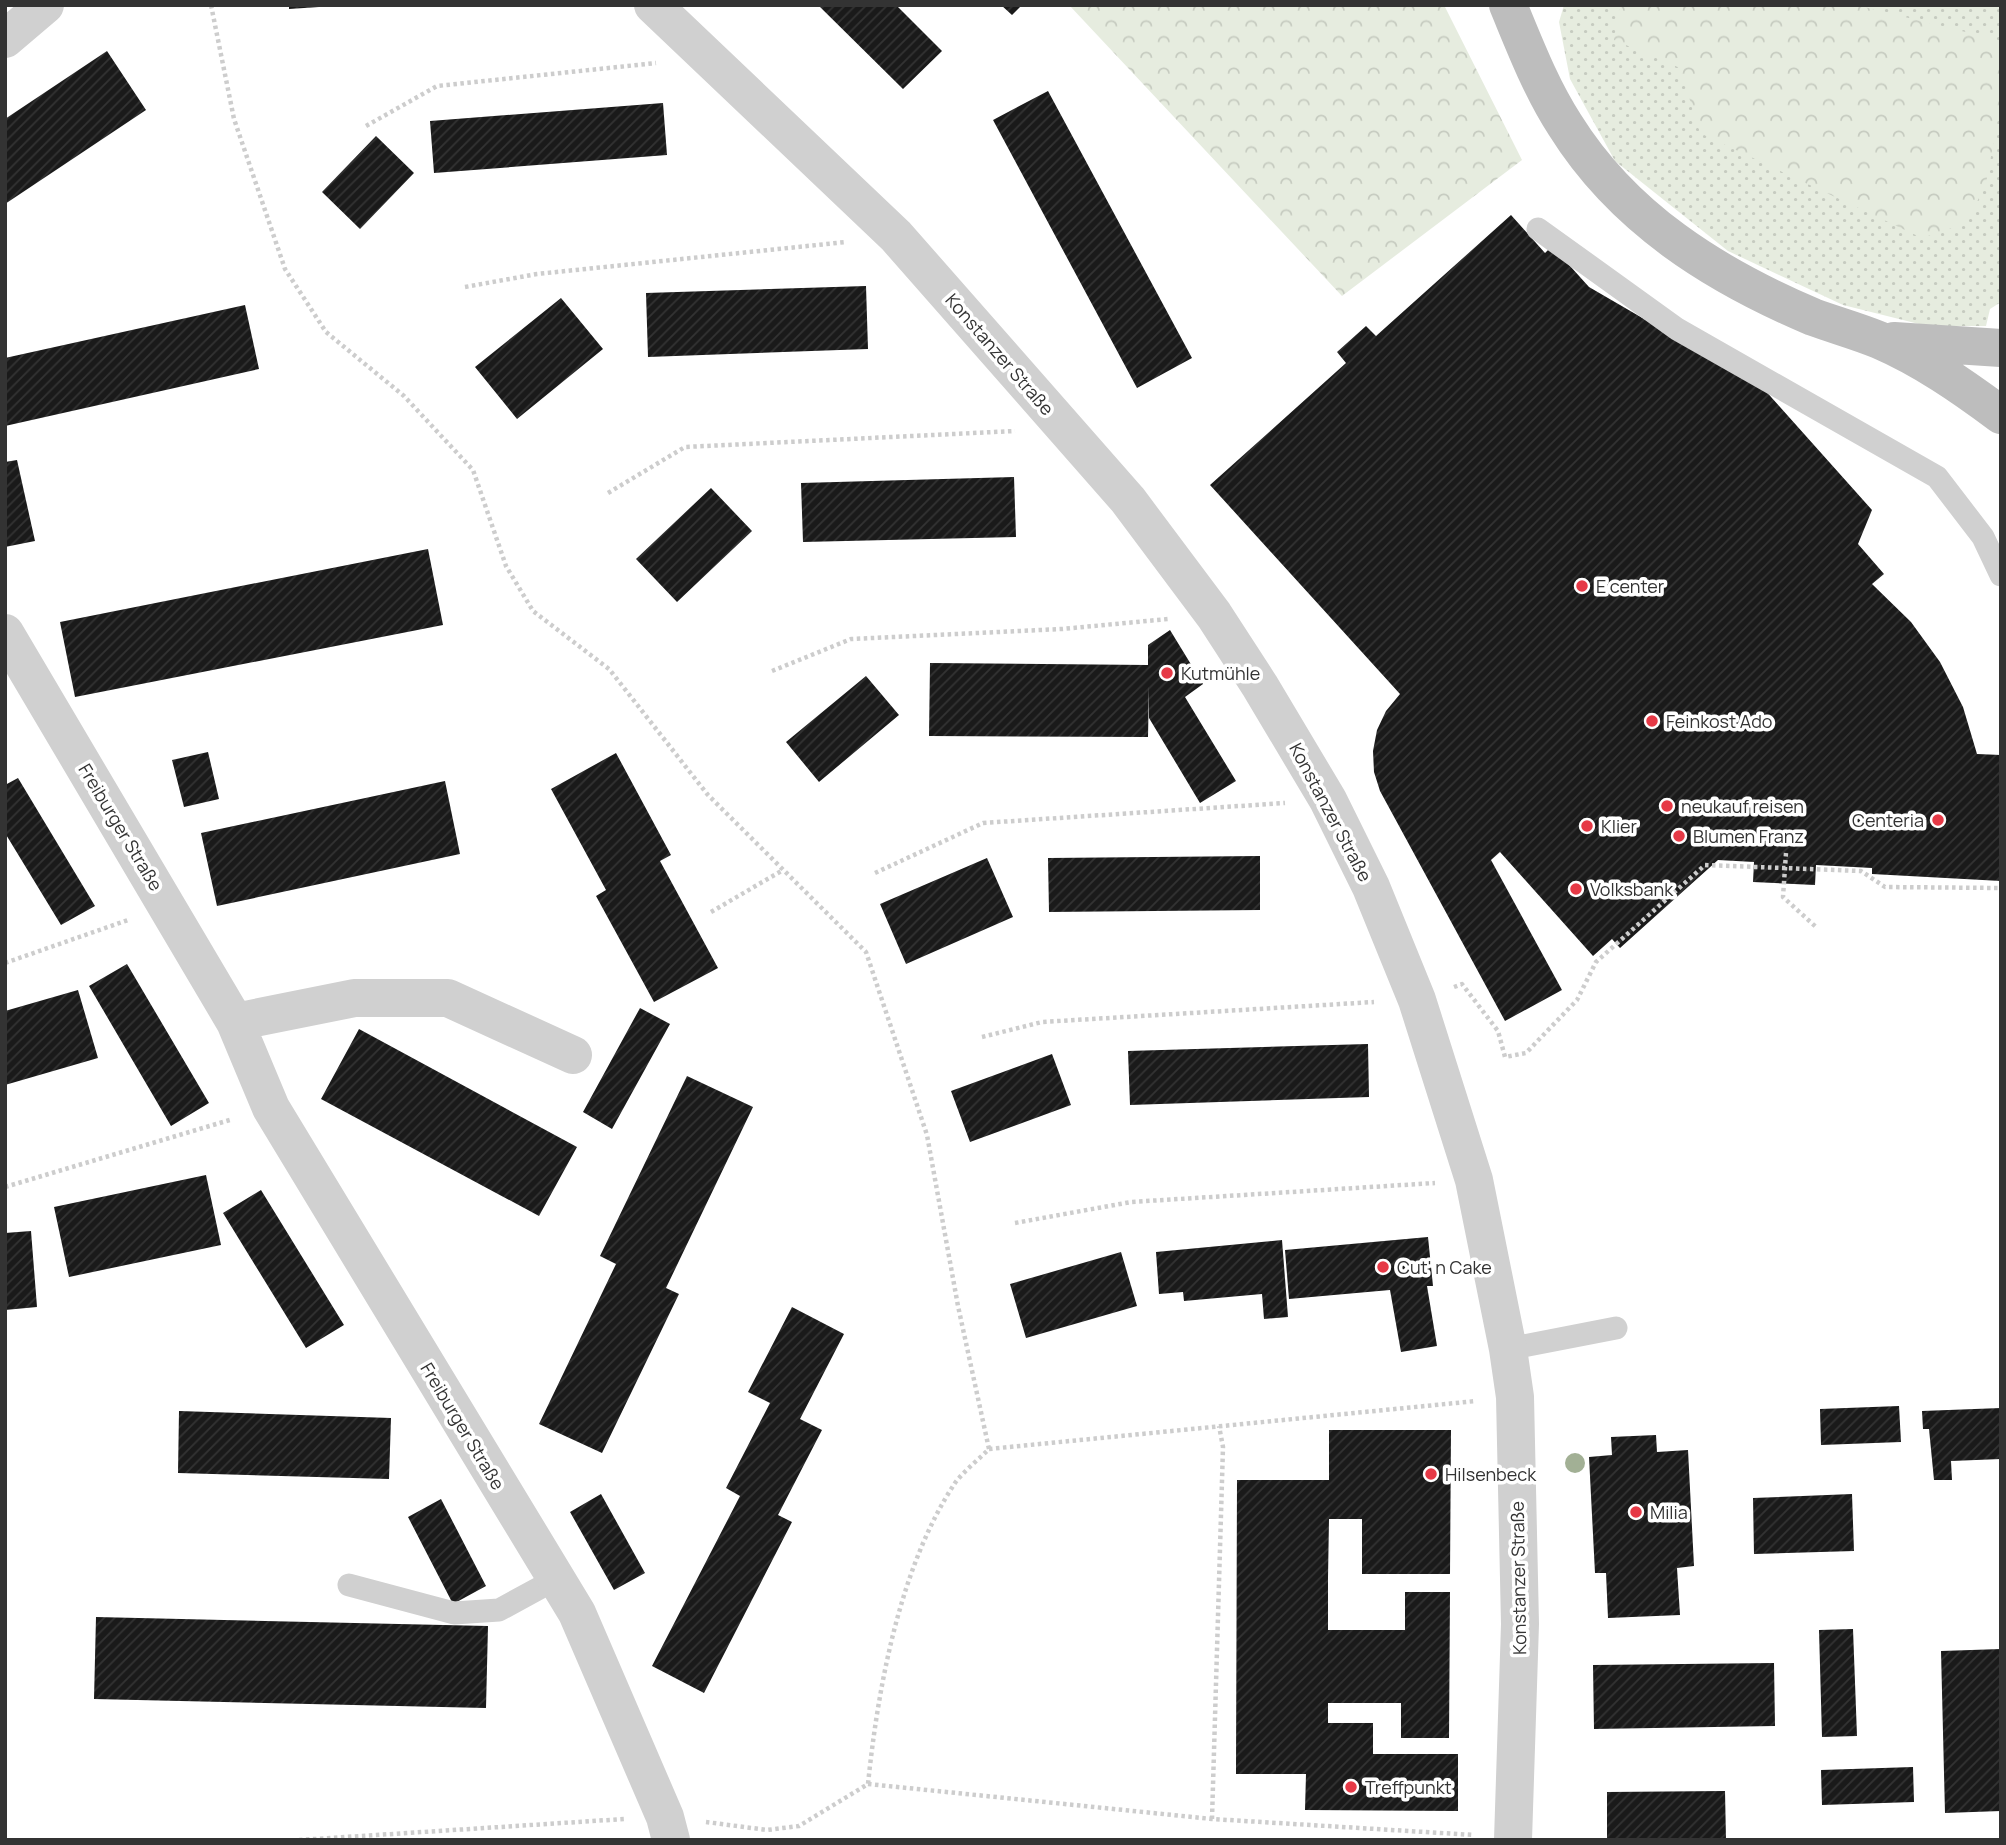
<svg xmlns="http://www.w3.org/2000/svg" width="2006" height="1845" font-family="Manrope,sans-serif">
  <style>
    .grass { fill: url(#grass-dots) }
    .forest { fill: url(#forest-crowns) }
    .building { fill: url(#building-hatch) }
    .lines { fill: none; stroke-linecap: round; stroke-linejoin: round }
    .path { stroke: #cdcdcd; stroke-width: 4.5; stroke-dasharray: 3.5 3.5; stroke-linecap: butt }
    .lane { stroke: #d0d0d0; stroke-width: 23 }
    .street { stroke: #d0d0d0; stroke-width: 38 }
    .secondary { stroke: #bdbdbd; stroke-width: 38 }
    .tree { fill: #a2b095 }
    .poi-dot { fill: #e63946; stroke: #fff; stroke-width: 2.5 }
    .labels { text-anchor: middle; dominant-baseline: central; stroke-width: 7; stroke-linejoin: round; paint-order: stroke }
    .street-label { font-size: 18px; fill: #333; stroke: #fff }
    .poi-label { font-size: 18px; fill: #333; stroke: #fff; text-anchor: start }
  </style>
  <defs>
    <pattern id="grass-dots" width="8" height="8" patternUnits="userSpaceOnUse" patternTransform="scale(1.75)"><rect width="8" height="8" fill="#e6ecdf"/><path d="M2 2h.1M6 6h.1" fill="none" stroke="#c6cbc0" stroke-width="1.8" stroke-linecap="round"/></pattern>
    <pattern id="forest-crowns" width="20" height="18" patternUnits="userSpaceOnUse" patternTransform="scale(1.75)"><rect width="20" height="18" fill="#e6ecdf"/><path d="M2 6a3 3 0 1 1 6 0M12 15a3 3 0 1 1 6 0" fill="none" stroke="#c6cbc0"/></pattern>
    <pattern id="building-hatch" width="6" height="6" patternUnits="userSpaceOnUse" patternTransform="scale(1.75)"><rect width="6" height="6" fill="#1a1a1a"/><path d="M-1 1l2-2M0 6l6-6M5 7l2-2" fill="none" stroke="#333"/></pattern>
  </defs>
  <rect width="100%" height="100%" fill="#fff"/>
  <!-- grass -->
  <path class="grass" d="M 1564,5 L 2001,5 L 2001,302 L 1990,309 L 1986,326 L 1927,326 L 1843,305 L 1728,251 L 1615,161 L 1570,79 L 1559,22 Z"/>
  <!-- forest -->
  <path class="forest" d="M 1069,5 L 1444,5 L 1522,160 L 1342,296 Z
    M 1620,5 L 1856,5 L 1990,38 L 2001,50 L 2001,103 L 1986,183 L 1967,223 L 1922,238 L 1700,133 L 1680,68 L 1614,40 Z"/>
  <!-- building -->
  <path class="building" d="M 289,5 L 319,5 L 319,7 L 289,9 Z
    M 818,5 L 896,5 L 942,51 L 903,89 Z
    M 1001,5 L 1022,5 L 1012,15 Z
    M 107,51 L 146,110 L 5,204 L 5,119 Z
    M 1048,91 L 1192,358 L 1137,388 L 993,120 Z
    M 663,103 L 667,155 L 434,173 L 430,121 Z
    M 376,136 L 414,173 L 360,229 L 322,192 Z
    M 1511,215 L 1545,253 L 1552,246 L 1589,287 L 1763,388 L 1872,510 L 1858,544 L 1884,574 L 1872,584 L 1911,622 L 1940,662 L 1963,707 L 1977,754 L 2001,755 L 2001,881 L 1872,874 L 1872,868 L 1816,865 L 1815,885 L 1753,882 L 1754,862 L 1718,860 L 1620,948 L 1612,939 L 1593,956 L 1500,852 L 1491,860 L 1562,990 L 1505,1021 L 1380,791 L 1374,772 L 1373,751 L 1377,730 L 1386,711 L 1400,694 L 1210,485 L 1346,363 L 1337,352 L 1366,326 L 1376,336 Z
    M 866,286 L 868,349 L 648,357 L 646,293 Z
    M 561,298 L 603,349 L 517,419 L 475,367 Z
    M 245,305 L 259,369 L 5,426 L 5,358 Z
    M 17,460 L 35,541 L 5,547 L 5,462 Z
    M 1014,477 L 1016,537 L 803,542 L 801,483 Z
    M 711,488 L 752,531 L 677,602 L 636,559 Z
    M 428,549 L 443,625 L 75,697 L 60,622 Z
    M 1170,630 L 1203,684 L 1185,697 L 1236,781 L 1200,803 L 1149,718 L 1149,686 L 1148,737 L 929,736 L 930,663 L 1148,665 L 1148,645 Z
    M 866,676 L 899,715 L 819,782 L 786,742 Z
    M 208,752 L 219,799 L 184,807 L 172,760 Z
    M 616,753 L 671,855 L 660,861 L 718,968 L 654,1002 L 596,896 L 606,890 L 551,789 Z
    M 18,778 L 95,906 L 61,925 L 5,833 L 5,785 Z
    M 445,781 L 460,854 L 217,906 L 201,833 Z
    M 1260,856 L 1260,910 L 1049,912 L 1048,858 Z
    M 987,858 L 1013,917 L 906,964 L 880,904 Z
    M 127,964 L 209,1103 L 171,1126 L 89,986 Z
    M 78,990 L 98,1058 L 5,1085 L 5,1011 Z
    M 640,1008 L 670,1024 L 612,1129 L 583,1112 Z
    M 359,1029 L 577,1147 L 539,1216 L 321,1099 Z
    M 1368,1044 L 1369,1097 L 1130,1105 L 1128,1051 Z
    M 1052,1054 L 1071,1105 L 970,1142 L 951,1091 Z
    M 687,1076 L 753,1107 L 666,1288 L 679,1294 L 602,1453 L 539,1424 L 616,1264 L 600,1256 Z
    M 206,1175 L 221,1245 L 69,1277 L 54,1207 Z
    M 261,1190 L 344,1325 L 306,1348 L 223,1213 Z
    M 31,1231 L 37,1307 L 5,1310 L 5,1233 Z
    M 1428,1237 L 1433,1286 L 1427,1286 L 1437,1346 L 1401,1352 L 1390,1290 L 1289,1299 L 1285,1250 Z
    M 1282,1240 L 1288,1317 L 1264,1319 L 1262,1294 L 1184,1301 L 1183,1292 L 1159,1294 L 1156,1252 Z
    M 1121,1252 L 1137,1306 L 1026,1338 L 1010,1284 Z
    M 792,1307 L 844,1334 L 800,1419 L 822,1430 L 778,1515 L 792,1522 L 704,1693 L 652,1666 L 740,1496 L 726,1488 L 770,1403 L 748,1392 Z
    M 1899,1406 L 1901,1442 L 1821,1445 L 1820,1409 Z
    M 2001,1408 L 2001,1459 L 1951,1461 L 1952,1480 L 1934,1480 L 1929,1429 L 1923,1429 L 1922,1411 Z
    M 179,1411 L 391,1418 L 389,1479 L 178,1473 Z
    M 1329,1430 L 1451,1430 L 1450,1574 L 1362,1574 L 1362,1519 L 1329,1519 L 1328,1578 L 1328,1630 L 1405,1630 L 1405,1592 L 1450,1592 L 1449,1738 L 1401,1738 L 1401,1703 L 1328,1703 L 1328,1723 L 1373,1723 L 1373,1754 L 1458,1754 L 1458,1811 L 1305,1810 L 1306,1774 L 1236,1774 L 1237,1480 L 1329,1480 Z
    M 1656,1435 L 1657,1452 L 1688,1450 L 1694,1566 L 1677,1568 L 1680,1615 L 1608,1618 L 1606,1573 L 1595,1573 L 1589,1457 L 1612,1455 L 1611,1437 Z
    M 601,1494 L 645,1573 L 614,1590 L 570,1512 Z
    M 1852,1494 L 1854,1551 L 1754,1554 L 1753,1498 Z
    M 441,1499 L 486,1586 L 453,1604 L 408,1517 Z
    M 96,1617 L 488,1626 L 486,1708 L 94,1699 Z
    M 1853,1629 L 1857,1736 L 1822,1737 L 1819,1630 Z
    M 2001,1649 L 2001,1811 L 1945,1813 L 1941,1651 Z
    M 1774,1663 L 1775,1726 L 1594,1729 L 1593,1665 Z
    M 1913,1767 L 1914,1802 L 1822,1805 L 1821,1770 Z
    M 1725,1791 L 1726,1840 L 1607,1840 L 1607,1792 Z"/>
  <g class="lines">
    <!-- path -->
    <path class="path" d="M 211,5 L 234,119 L 285,269 L 326,332 L 404,396 L 473,470 L 506,566 L 533,611 L 609,669 L 708,795 L 866,952 L 927,1135 L 958,1306 L 989,1449 C 978,1460 964,1471 955,1483 C 900,1566 878,1687 868,1784 L 799,1826 L 767,1830 L 706,1822
      M 366,126 L 437,86 L 656,63
      M 465,287 L 537,274 L 846,242
      M 608,493 L 685,447 L 1015,431
      M 772,671 L 851,639 L 1062,629 L 1168,619
      M 1786,853 L 1783,897 L 1816,927
      M 875,873 L 983,823 L 1285,803
      M 711,912 L 783,870
      M 5,963 L 128,920
      M 1454,987 L 1462,984 L 1498,1031 L 1505,1057 L 1526,1053 L 1577,1000 L 1596,962 L 1705,865 L 1861,871 L 1885,887 L 2001,888
      M 982,1037 L 1042,1022 L 1374,1002
      M 5,1187 L 233,1119
      M 1015,1223 L 1131,1202 L 1435,1183
      M 989,1449 L 1476,1401
      M 868,1784 L 1212,1819 L 1474,1835
      M 1212,1819 L 1223,1447 L 1219,1426
      M 299,1840 L 624,1819"/>
    <!-- lane -->
    <path class="lane" d="M 1538,229 L 1677,329 L 1937,477 L 1983,537 L 2001,575
      M 1508,1349 L 1616,1328
      M 349,1585 L 454,1613 L 499,1610 L 556,1579"/>
    <!-- street -->
    <path class="street" d="M 653,5 L 896,236 L 1128,500 L 1214,615 L 1260,686 L 1328,800 L 1371,887 L 1417,1000 L 1474,1180 L 1508,1349 L 1515,1397 L 1520,1624 L 1513,1840
      M 5,39 L 45,5
      M 5,633 L 235,1022 L 271,1108 L 577,1613 L 665,1817 L 671,1840
      M 235,1022 L 354,998 L 448,998 L 573,1055"/>
    <!-- secondary -->
    <path class="secondary" d="M 1508,5 C 1525,46 1541,88 1565,125 C 1623,218 1714,275 1813,317 C 1835,325 1857,331 1879,340 C 1923,359 1962,386 2001,415
      M 1894,341 L 2001,348"/>
  </g>
  <!-- trees -->
  <circle class="tree" cx="1575" cy="1463" r="10"/>
  <!-- markers -->
  <g class="poi-dot">
    <circle cx="1582" cy="586" r="7"/>
    <circle cx="1167" cy="673" r="7"/>
    <circle cx="1652" cy="721" r="7"/>
    <circle cx="1667" cy="806" r="7"/>
    <circle cx="1938" cy="820" r="7"/>
    <circle cx="1587" cy="826" r="7"/>
    <circle cx="1679" cy="836" r="7"/>
    <circle cx="1576" cy="889" r="7"/>
    <circle cx="1383" cy="1267" r="7"/>
    <circle cx="1431" cy="1474" r="7"/>
    <circle cx="1636" cy="1512" r="7"/>
    <circle cx="1351" cy="1787" r="7"/>
  </g>
  <g class="labels">
    <!-- street labels -->
    <g class="street-label">
      <text transform="translate(1000 354) rotate(49)">Konstanzer Straße</text>
      <text transform="translate(1331 812) rotate(62)">Konstanzer Straße</text>
      <text transform="translate(121 827) rotate(59)">Freiburger Straße</text>
      <text transform="translate(463 1426) rotate(59)">Freiburger Straße</text>
      <text transform="translate(1518 1578) rotate(-91)">Konstanzer Straße</text>
    </g>
    <!-- poi labels -->
    <g class="poi-label">
      <text x="1596" y="586">E center</text>
      <text x="1181" y="673">Kutmühle</text>
      <text x="1666" y="721">Feinkost Ado</text>
      <text x="1681" y="806">neukauf reisen</text>
      <text x="1924" y="820" text-anchor="end">Centeria</text>
      <text x="1601" y="826">Klier</text>
      <text x="1693" y="836">Blumen Franz</text>
      <text x="1590" y="889">Volksbank</text>
      <text x="1397" y="1267">Cut' n Cake</text>
      <text x="1445" y="1474">Hilsenbeck</text>
      <text x="1650" y="1512">Milia</text>
      <text x="1365" y="1787">Treffpunkt</text>
    </g>
  </g>
  <!-- border -->
  <rect width="2006" height="1845" fill="none" stroke="#333333" stroke-width="14"/>
</svg>
